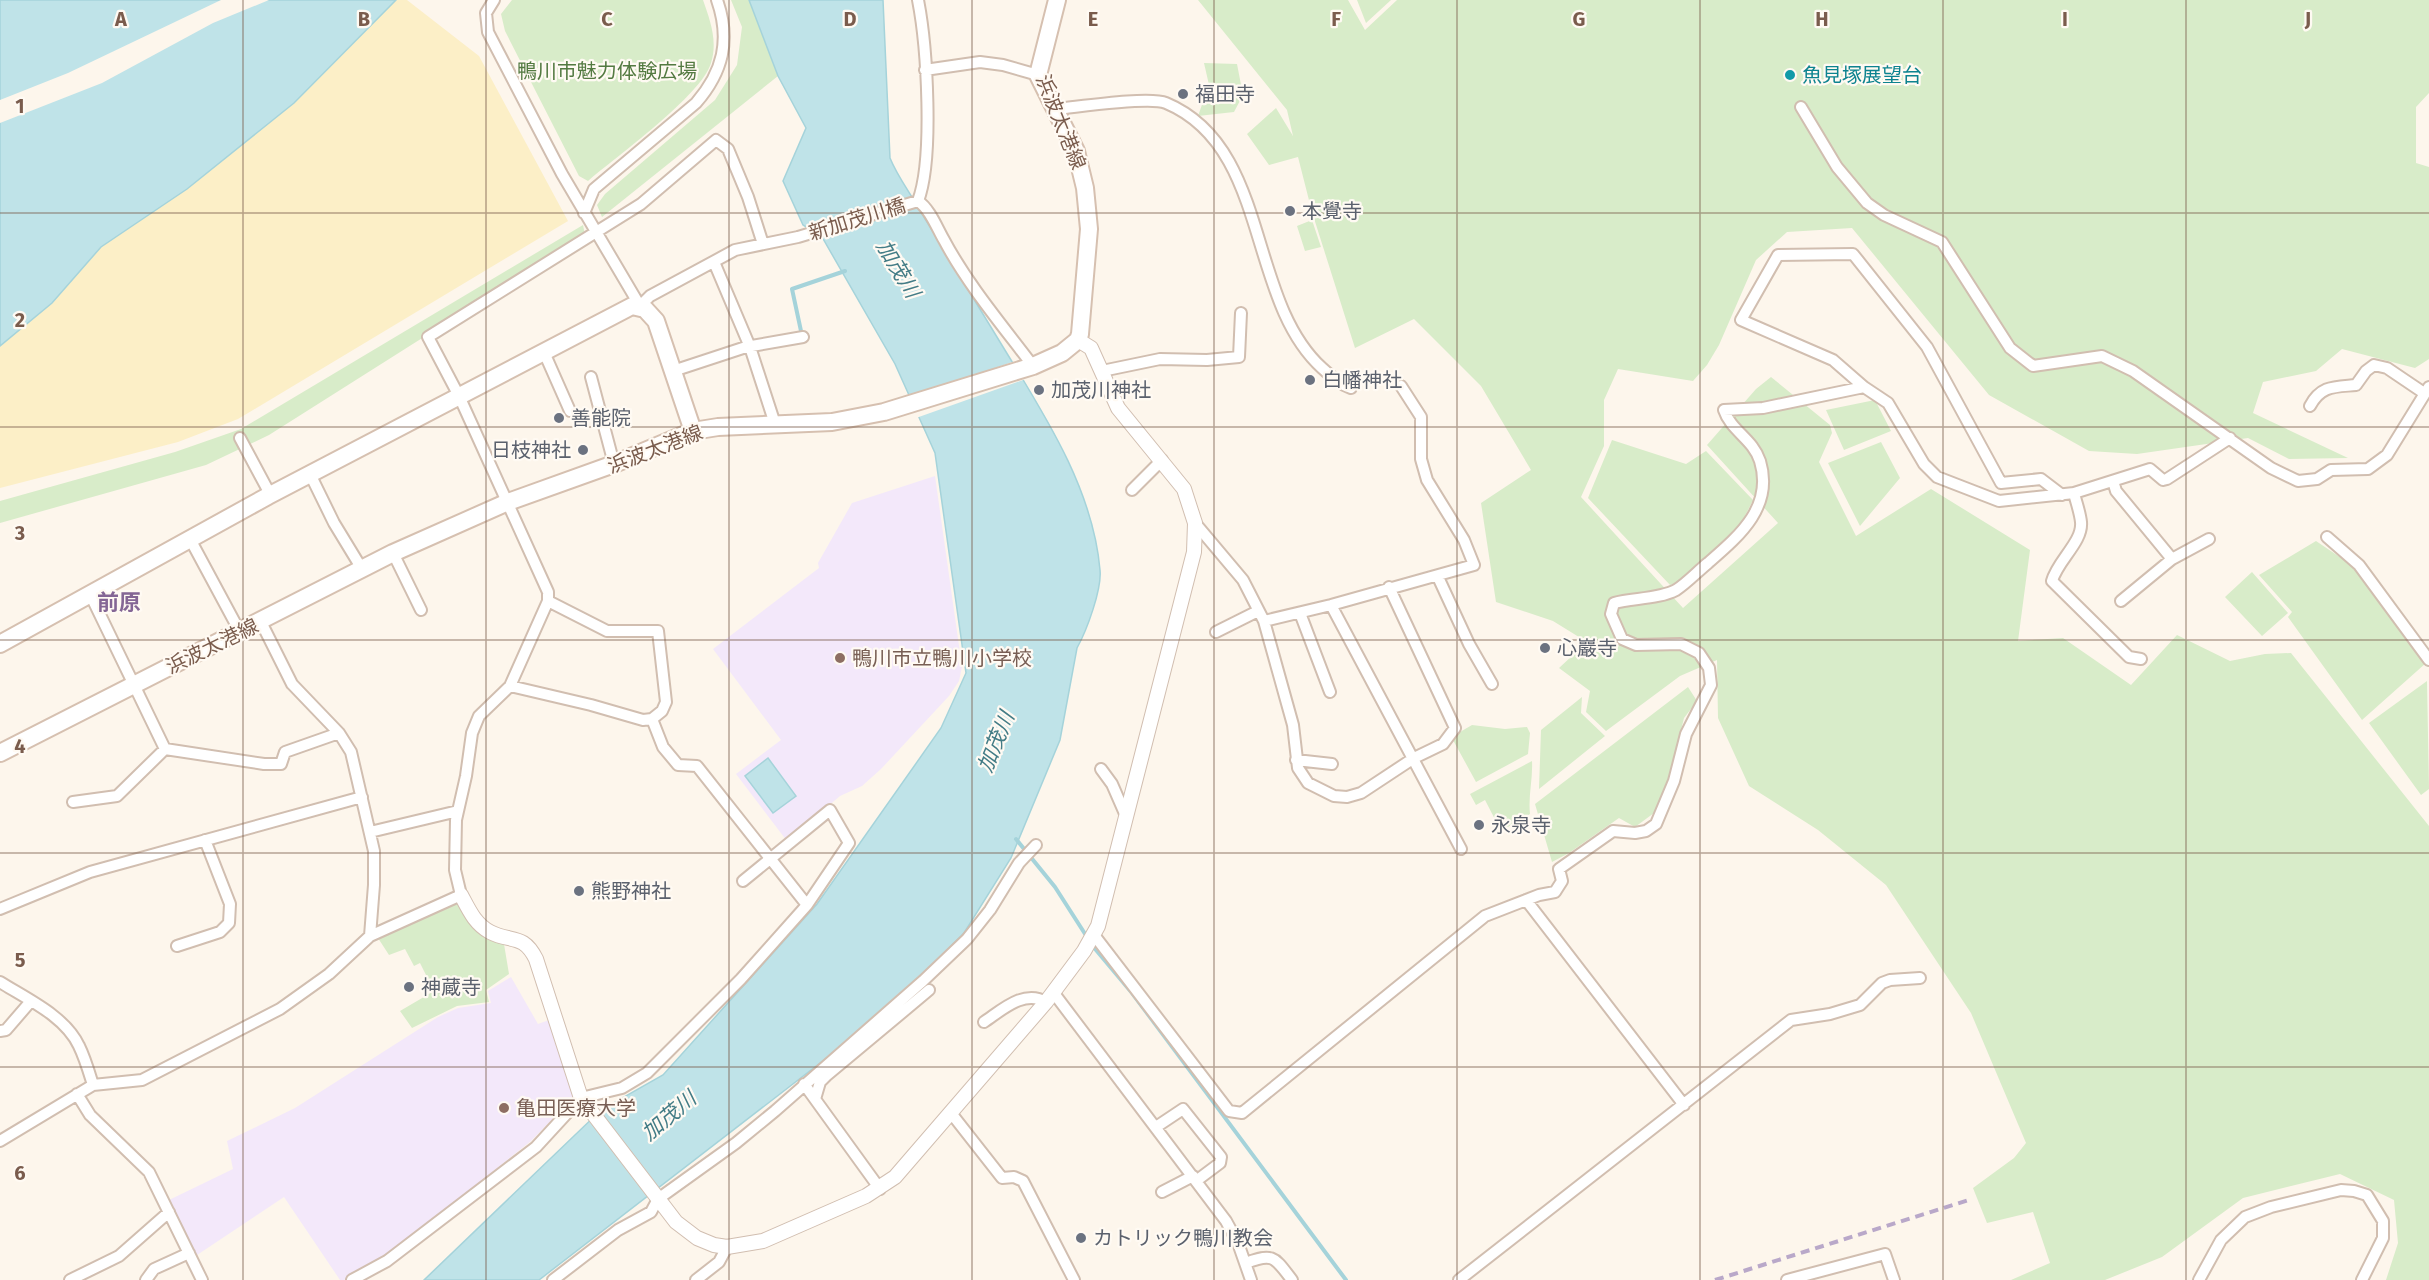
<svg xmlns="http://www.w3.org/2000/svg" width="2429" height="1280" font-family="'Fira Sans','Noto Sans JP',sans-serif">
  <style>
    .education { fill: #f3e8fa }
    .green { fill: #d8ecc9 }
    .sand { fill: #fcefc7 }
    .water { fill: #bfe3e8; stroke: #a5d3da; stroke-width: 1.5 }
    .pier { fill: #fdf6ec }
    .lines { fill: none; stroke-linecap: round; stroke-linejoin: round }
    .stream { stroke: #a5d3da; stroke-width: 4 }
    .minor-casing { stroke: #d1beb0; stroke-width: 14 }
    .tertiary-casing { stroke: #d1beb0; stroke-width: 16 }
    .secondary-casing { stroke: #d6c0b0; stroke-width: 20 }
    .minor { stroke: #fff; stroke-width: 10 }
    .tertiary { stroke: #fff; stroke-width: 14 }
    .secondary { stroke: #fff; stroke-width: 16 }
    .rail { stroke: #b9a8c9; stroke-width: 4; stroke-dasharray: 9 6; stroke-linecap: butt }
    .grid { fill: none; stroke: #7a5c4d; stroke-width: 1.5; stroke-opacity: 0.55 }
    .culture-dot { fill: #0f9aa8; stroke: #fffaf3; stroke-width: 2 }
    .worship-dot { fill: #6b7280; stroke: #fffaf3; stroke-width: 2 }
    .education-dot { fill: #8d6e63; stroke: #fffaf3; stroke-width: 2 }
    .labels { text-anchor: middle; dominant-baseline: central; stroke-width: 4.5; stroke-linejoin: round; paint-order: stroke }
    .park-label { font-size: 20px; fill: #537a41; stroke: #fffaf3 }
    .culture-label { font-size: 20px; fill: #0d838f; stroke: #fffaf3; text-anchor: start }
    .worship-label { font-size: 20px; fill: #5b616d; stroke: #fffaf3; text-anchor: start }
    .street-label { font-size: 20px; fill: #7a5c4d; stroke: #fffaf3 }
    .education-label { font-size: 20px; fill: #785e54; stroke: #fffaf3; text-anchor: start }
    .water-label { font-size: 21px; font-style: italic; fill: #437c86; stroke: #fffaf3 }
    .quarter-label { font-size: 22px; font-weight: bold; fill: #846695; stroke: #fffaf3 }
    .grid-label { font-size: 20px; text-anchor: middle; font-weight: bold; fill: #7a5c4d; stroke: #fffaf3; stroke-width: 4.5; stroke-linejoin: round; paint-order: stroke }
  </style>
  <rect width="100%" height="100%" fill="#fdf6ec"/>
  <!-- education -->
  <path class="education" d="M 935,476 L 962,667 L 959,681 L 949,696 L 881,769 L 862,786 L 840,796 L 787,841 L 736,774 L 781,740 L 713,649 L 819,568 L 818,563 L 852,503 Z
    M 511,977 L 538,1024 L 549,1020 L 574,1097 L 531,1141 L 388,1255 L 344,1280 L 340,1280 L 284,1197 L 197,1255 L 169,1200 L 233,1169 L 227,1141 L 295,1108 L 438,1017 L 458,1008 L 491,1003 L 488,991 Z"/>
  <!-- green -->
  <path class="green" d="M 512,0 L 703,0 C 710,20 718,41 711,63 C 702,95 616,157 588,181 L 579,176 L 505,31 L 501,14 Z
    M 731,0 L 749,0 L 778,76 L 602,217 L 597,205 L 605,194 L 715,100 L 737,65 L 742,27 Z
    M 1198,0 L 1348,0 L 1365,30 L 1397,0 L 2429,0 L 2429,93 L 2416,107 L 2416,163 L 2429,167 L 2429,359 L 2415,368 L 2342,349 L 2316,371 L 2263,382 L 2253,413 L 2348,458 L 2289,459 L 2248,438 L 2137,454 L 2089,451 L 1989,395 L 1852,228 L 1787,232 L 1756,260 L 1719,345 L 1707,365 L 1693,381 L 1618,369 L 1604,400 L 1604,446 L 1581,497 L 1683,608 L 1778,523 L 1707,445 L 1756,389 L 1771,377 L 1830,425 L 1832,433 L 1819,462 L 1856,536 L 1931,489 L 2030,550 L 2018,641 L 2063,638 L 2131,685 L 2177,635 L 2230,661 L 2265,654 L 2291,653 L 2429,826 L 2429,1280 L 2386,1280 L 2398,1243 L 2394,1200 L 2340,1174 L 2243,1198 L 2162,1257 L 2105,1280 L 2011,1280 L 2050,1263 L 2033,1212 L 1987,1223 L 1973,1188 L 2014,1158 L 2026,1143 L 1971,1013 L 1886,885 L 1818,830 L 1749,786 L 1718,718 L 1717,660 L 1680,676 L 1606,731 L 1586,712 L 1590,691 L 1559,668 L 1587,642 L 1553,621 L 1496,602 L 1481,503 L 1531,470 L 1481,386 L 1414,319 L 1355,348 L 1312,212 L 1298,157 L 1269,165 L 1247,134 L 1276,108 L 1293,136 L 1287,110 Z
    M 1357,0 L 1391,0 L 1366,23 Z
    M 1204,63 L 1237,64 L 1243,95 L 1234,112 L 1198,116 L 1204,99 L 1212,98 Z
    M 1312,220 L 1321,247 L 1305,251 L 1297,226 Z
    M 583,225 L 585,235 L 269,435 L 206,465 L 0,523 L 0,501 L 175,452 L 241,429 Z
    M 1875,400 L 1891,431 L 1844,450 L 1826,410 Z
    M 1612,440 L 1686,464 L 1706,451 L 1753,500 L 1742,522 L 1683,580 L 1670,585 L 1588,498 Z
    M 1881,442 L 1900,478 L 1860,526 L 1828,463 Z
    M 2316,541 L 2356,568 L 2426,663 L 2362,720 L 2288,617 L 2292,612 L 2259,575 Z
    M 2252,572 L 2288,613 L 2262,636 L 2225,597 Z
    M 2427,681 L 2429,789 L 2421,795 L 2369,723 Z
    M 1688,687 L 1697,701 L 1684,718 L 1669,778 L 1654,813 L 1635,827 L 1619,818 L 1569,853 L 1552,862 L 1535,804 Z
    M 1582,697 L 1581,713 L 1605,736 L 1539,789 L 1541,730 Z
    M 1472,725 L 1505,729 L 1527,727 L 1530,733 L 1528,754 L 1476,782 L 1453,740 L 1460,732 Z
    M 1532,761 C 1533,779 1528,796 1530,814 L 1501,831 L 1485,800 L 1476,805 L 1470,794 Z
    M 451,903 L 461,906 C 471,928 479,940 504,944 L 509,974 L 486,990 L 489,1002 L 457,1006 L 412,1028 L 400,1011 L 434,991 L 420,963 L 414,966 L 405,949 L 389,955 L 378,938 Z"/>
  <!-- sand -->
  <path class="sand" d="M 396,0 L 407,0 L 479,56 L 568,221 L 238,419 L 178,442 L 0,488 L 0,346 L 52,303 L 101,247 L 187,189 L 294,103 Z"/>
  <!-- water -->
  <path class="water" d="M 0,0 L 396,0 L 294,103 L 187,189 L 101,247 L 52,303 L 0,346 Z
    M 749,0 L 883,0 L 890,158 C 898,178 912,195 922,214 C 948,257 974,299 1000,342 C 1042,411 1093,487 1100,570 C 1102,589 1087,630 1077,648 L 1060,740 L 1011,858 L 964,933 L 881,1016 L 539,1280 L 424,1280 L 601,1110 L 663,1075 L 817,904 L 941,728 L 966,673 L 935,453 L 895,364 L 822,237 L 803,225 L 783,181 L 806,128 L 778,76 Z
    M 768,758 L 796,796 L 773,813 L 745,776 Z"/>
  <!-- pier -->
  <path class="pier" d="M 221,0 L 269,0 L 213,23 L 102,83 L 0,123 L 0,100 L 68,73 Z
    M 1015,361 L 1026,379 L 916,418 L 909,398 Z"/>
  <g class="lines">
    <!-- stream -->
    <path class="stream" d="M 801,331 L 792,289 L 845,271
      M 1016,839 L 1055,887 L 1087,937
      M 1091,944 L 1132,993 L 1346,1280"/>
    <defs>
      <path id="minor" d="M 494,0 L 486,13 L 488,32 L 562,174 L 640,306 L 650,296 L 735,250 L 798,237 L 918,201 C 934,159 927,46 918,0
        M 925,70 L 980,62 L 1003,65 L 1038,75
        M 1801,107 L 1837,167 L 1867,203 L 1884,215 L 1942,242 L 2010,348 L 2033,366 L 2102,356 L 2133,371 L 2271,468 L 2298,481 L 2317,479 L 2331,470 L 2368,469 L 2387,455 L 2429,387
        M 1056,109 C 1078,107 1149,96 1166,103 C 1271,147 1246,299 1322,368 C 1331,376 1339,384 1351,388
        M 918,201 C 930,209 937,228 944,240 C 968,285 1002,325 1033,366
        M 584,213 L 594,189 L 696,103 C 723,72 731,40 717,0
        M 714,262 L 750,347 L 775,424
        M 543,350 L 570,411
        M 673,371 L 746,347 L 803,337
        M 1102,371 L 1160,359 L 1207,360 L 1239,357 L 1241,313
        M 591,377 L 614,464
        M 1864,387 L 1833,360 L 1741,320 L 1778,255 L 1853,254 L 1927,347 L 2001,483 L 2041,479 L 2062,495
        M 2310,406 C 2321,385 2335,387 2356,385 L 2366,371 L 2374,365 L 2387,368 L 2424,393
        M 240,438 L 270,494
        M 310,474 L 334,523 L 362,569
        M 2113,481 L 2116,491 L 2172,559 L 2121,601
        M 1132,490 L 1162,460
        M 2074,493 C 2076,502 2080,512 2081,522 C 2083,542 2057,561 2052,581 L 2129,657 L 2141,659
        M 1195,523 L 1243,580 L 1264,621 L 1293,725 L 1298,768 L 1308,783 L 1334,796 L 1347,797 L 1361,793 L 1414,758 L 1443,744 L 1455,728 L 1389,587
        M 2327,537 L 2359,565 L 2429,660
        M 190,539 L 240,632
        M 393,553 L 421,610
        M 2172,559 L 2209,539
        M 1438,577 L 1469,644 L 1492,684
        M 90,594 L 165,749
        M 1331,605 L 1461,849
        M 1300,613 L 1330,692
        M 1264,621 L 1331,605 L 1474,565 L 1464,540 L 1427,480 L 1421,459 L 1421,417 L 1401,386
        M 261,622 L 292,684 L 339,733 L 351,752 L 374,851 L 374,885 L 370,936
        M 1216,632 L 1258,611
        M 510,686 L 591,705 L 643,720 L 652,719 L 662,711 L 666,702 L 658,631 L 607,631 L 548,601
        M 652,719 L 663,747 L 678,765 L 697,766 L 807,905
        M 1296,760 L 1332,764
        M 1101,769 L 1112,784 L 1126,816
        M 73,802 L 117,796 L 165,749 L 264,764 L 281,764 L 285,752 L 339,733
        M 370,832 L 458,811
        M 1526,900 L 1684,1105
        M 0,909 L 90,872 L 362,797
        M 1094,935 L 1229,1111 L 1242,1113 L 1485,916 L 1539,895 L 1555,892 L 1562,881 L 1559,869 L 1613,831 L 1635,833 L 1646,831 L 1656,824 L 1674,781 L 1686,734 L 1711,685 L 1709,668 L 1699,653 L 1681,644 L 1636,645 L 1622,639 L 1611,614 L 1614,603 C 1633,598 1659,599 1676,590 C 1687,583 1698,571 1708,563 C 1739,536 1774,507 1760,461 C 1753,439 1731,431 1724,410 L 1763,408 L 1864,387 L 1888,403 L 1924,464 L 1937,477 L 1999,501 L 2074,493 L 2150,469 L 2163,480 L 2167,479 L 2230,438
        M 177,946 L 220,932 L 229,923 L 230,904 L 205,840
        M 0,982 C 27,999 65,1016 79,1046 C 85,1058 89,1072 93,1085
        M 1053,992 L 1226,1221 L 1238,1243 L 1251,1280
        M 984,1022 C 1002,1010 1024,989 1046,1002
        M 0,1031 L 6,1030 L 31,1001
        M 804,1084 L 880,1189
        M 77,1094 L 90,1115 L 149,1172 L 202,1280
        M 815,1099 L 820,1082 L 826,1076 L 929,990
        M 951,1113 L 1002,1178 L 1014,1177 L 1023,1181 L 1074,1280
        M 1156,1127 L 1183,1109 L 1221,1157 L 1220,1163 L 1196,1181
        M 0,1141 L 93,1085 L 142,1080 L 280,1009 L 329,974 L 370,936 L 461,895 L 455,870 L 456,820 L 466,776 L 472,733 L 479,716 L 510,686 L 548,601 L 548,592 L 459,396 L 428,337 L 641,204 L 716,140 L 728,149 L 748,197 L 763,244
        M 1162,1192 L 1193,1176
        M 1246,1263 C 1274,1252 1275,1258 1292,1280
        M 70,1280 L 119,1256 L 169,1212
        M 146,1280 L 154,1269 L 189,1253
        M 352,1280 L 387,1261 L 536,1147 L 581,1098 L 622,1088 L 647,1073 L 741,979 L 807,905 L 849,843 L 830,810 L 743,881
        M 553,1280 L 618,1230 L 651,1212 L 658,1199 L 736,1143 L 775,1111 L 923,981 L 967,939 L 990,910 L 1019,863 L 1036,845
        M 696,1280 L 719,1262 L 727,1247
        M 1459,1280 L 1791,1020 L 1830,1014 L 1860,1005 L 1882,983 L 1890,980 L 1920,978
        M 1787,1280 L 1885,1254 L 1894,1280
        M 2199,1280 L 2221,1240 L 2245,1217 L 2271,1207 L 2341,1190 L 2354,1191 L 2367,1195 L 2383,1221 L 2383,1238 L 2362,1280"/>
      <path id="tertiary" d="M 461,895 C 469,910 475,924 490,932 C 511,943 523,933 536,959 L 581,1098 L 676,1222 L 697,1238 L 714,1245 L 727,1247 L 763,1241 L 866,1196 L 895,1177 L 1046,1002 L 1084,951 L 1098,926 L 1194,552 L 1195,523 L 1184,489 L 1118,408 L 1091,348 L 1078,340"/>
      <path id="secondary" d="M 0,644 L 268,496 L 632,306 L 645,309 L 656,321 L 693,431
        M 0,753 L 393,553 L 508,502 L 614,464 L 693,431 L 718,427 L 832,422 L 884,412 L 1033,366 L 1062,353 L 1078,340 L 1080,334 L 1089,229 L 1085,188 L 1076,151 L 1038,75 L 1057,0"/>
    </defs>
    <!-- minor casing -->
    <use href="#minor" class="minor-casing"/>
    <!-- tertiary casing -->
    <use href="#tertiary" class="tertiary-casing"/>
    <!-- secondary casing -->
    <use href="#secondary" class="secondary-casing"/>
    <!-- minor -->
    <use href="#minor" class="minor"/>
    <!-- tertiary -->
    <use href="#tertiary" class="tertiary"/>
    <!-- secondary -->
    <use href="#secondary" class="secondary"/>
    <!-- rail -->
    <path class="rail" d="M 1715,1280 L 1972,1199"/>
  </g>
  <!-- grid -->
  <path class="grid" d="M 243,0 L 243,1280M 486,0 L 486,1280M 729,0 L 729,1280M 972,0 L 972,1280M 1214,0 L 1214,1280M 1457,0 L 1457,1280M 1700,0 L 1700,1280M 1943,0 L 1943,1280M 2186,0 L 2186,1280M 0,213 L 2429,213M 0,427 L 2429,427M 0,640 L 2429,640M 0,853 L 2429,853M 0,1067 L 2429,1067"/>
  <!-- markers -->
  <circle class="culture-dot" cx="1790" cy="75" r="6"/>
  <g class="worship-dot">
    <circle cx="1183" cy="94" r="6"/>
    <circle cx="1290" cy="211" r="6"/>
    <circle cx="1310" cy="380" r="6"/>
    <circle cx="1039" cy="390" r="6"/>
    <circle cx="559" cy="418" r="6"/>
    <circle cx="583" cy="450" r="6"/>
    <circle cx="1545" cy="648" r="6"/>
    <circle cx="1479" cy="825" r="6"/>
    <circle cx="579" cy="891" r="6"/>
    <circle cx="409" cy="987" r="6"/>
    <circle cx="1081" cy="1238" r="6"/>
  </g>
  <g class="education-dot">
    <circle cx="840" cy="658" r="6"/>
    <circle cx="504" cy="1108" r="6"/>
  </g>
  <g class="labels">
    <!-- park labels -->
    <g class="park-label">
      <text x="607" y="71">鴨川市魅力体験広場</text>
    </g>
    <!-- culture labels -->
    <g class="culture-label">
      <text x="1802" y="75">魚見塚展望台</text>
    </g>
    <!-- worship labels -->
    <g class="worship-label">
      <text x="1195" y="94">福田寺</text>
      <text x="1302" y="211">本覺寺</text>
      <text x="1322" y="380">白幡神社</text>
      <text x="1051" y="390">加茂川神社</text>
      <text x="571" y="418">善能院</text>
      <text x="571" y="450" text-anchor="end">日枝神社</text>
      <text x="1557" y="648">心巖寺</text>
      <text x="1491" y="825">永泉寺</text>
      <text x="591" y="891">熊野神社</text>
      <text x="421" y="987">神蔵寺</text>
      <text x="1093" y="1238">カトリック鴨川教会</text>
    </g>
    <!-- street labels -->
    <g class="street-label">
      <text transform="translate(1061 122) rotate(68)">浜波太港線</text>
      <text transform="translate(857 219) rotate(-17)">新加茂川橋</text>
      <text transform="translate(655 449) rotate(-21)">浜波太港線</text>
      <text transform="translate(212 646) rotate(-26)">浜波太港線</text>
    </g>
    <!-- education labels -->
    <g class="education-label">
      <text x="852" y="658">鴨川市立鴨川小学校</text>
      <text x="516" y="1108">亀田医療大学</text>
    </g>
    <!-- water labels -->
    <g class="water-label">
      <text transform="translate(898 269) rotate(59)">加茂川</text>
      <text transform="translate(996 742) rotate(-68)">加茂川</text>
      <text transform="translate(669 1116) rotate(-40)">加茂川</text>
    </g>
    <!-- quarter labels -->
    <g class="quarter-label">
      <text x="119" y="602">前原</text>
    </g>
  </g>
  <g class="grid-label">
    <text x="121" y="26">A</text>
    <text x="364" y="26">B</text>
    <text x="607" y="26">C</text>
    <text x="850" y="26">D</text>
    <text x="1093" y="26">E</text>
    <text x="1336" y="26">F</text>
    <text x="1579" y="26">G</text>
    <text x="1822" y="26">H</text>
    <text x="2065" y="26">I</text>
    <text x="2308" y="26">J</text>
    <text x="20" y="113">1</text>
    <text x="20" y="327">2</text>
    <text x="20" y="540">3</text>
    <text x="20" y="753">4</text>
    <text x="20" y="967">5</text>
    <text x="20" y="1180">6</text>
  </g>
</svg>
